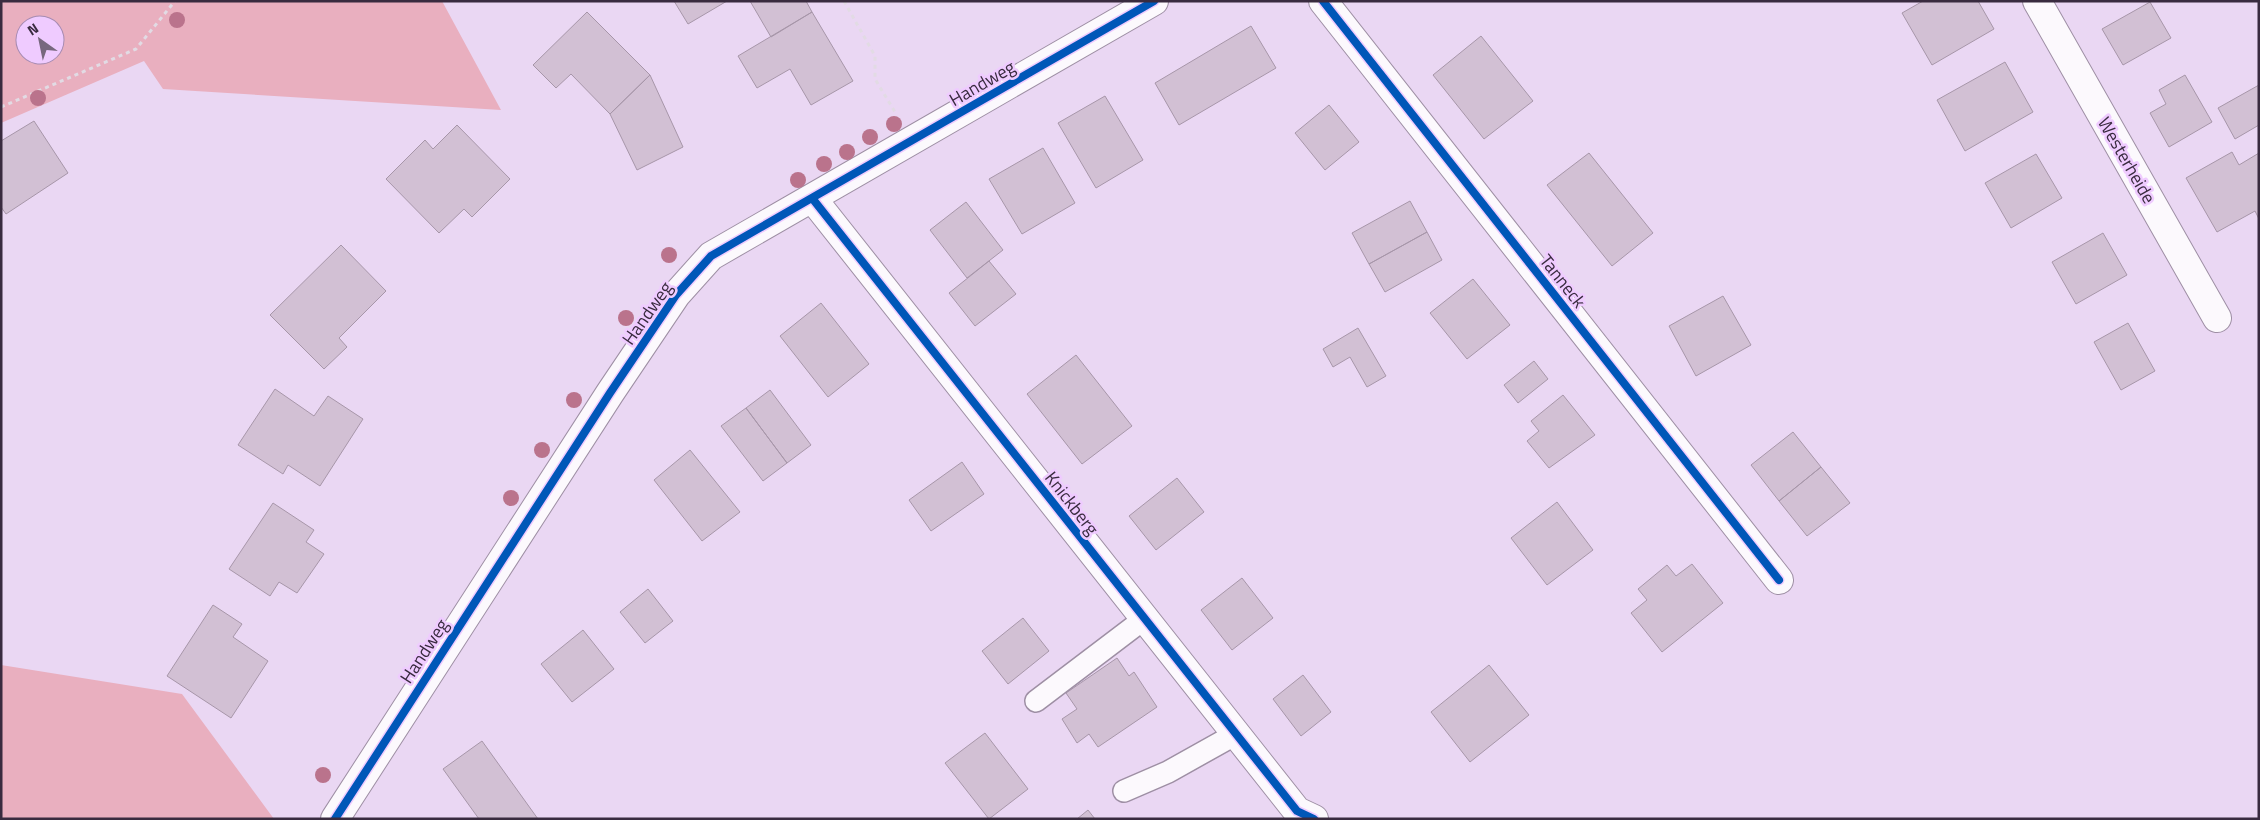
<svg xmlns="http://www.w3.org/2000/svg" width="2260" height="820" font-family="'Titillium Web',sans-serif">
  <style>
    .green { fill: #e9afbf; fill-rule: evenodd }
    .building { fill: #d2c0d4; stroke: #a796a9 }
    .lines { fill: none; stroke-linecap: round; stroke-linejoin: round }
    .service-casing { stroke: #9e8fa4; stroke-width: 24 }
    .minor-casing { stroke: #9e8fa4; stroke-width: 30 }
    .path { stroke: #e2dbe4; stroke-width: 3; stroke-dasharray: 4 4; stroke-linecap: butt }
    .service { stroke: #fcf9fd; stroke-width: 21 }
    .minor { stroke: #fcf9fd; stroke-width: 28 }
    .cycleway-casing { stroke: #efcbff; stroke-width: 11 }
    .cycleway { stroke: #0057b8; stroke-width: 8 }
    .tree { fill: #ba738c }
    .labels { text-anchor: middle; dominant-baseline: central; stroke-width: 5; stroke-linejoin: round; paint-order: stroke }
    .street-label { font-size: 18px; fill: #392b3f; stroke: #efcbff }
  </style>
  <rect width="100%" height="100%" fill="#ead7f3"/>
  <!-- green -->
  <path class="green" d="M 1,1 L 442,1 L 501,110 L 163,89 L 144,61 L 1,123 ZM 25,25 L 55,25 L 55,55 L 25,55 Z
    M 1,665 L 182,694 L 274,819 L 1,819 Z"/>
  <!-- building -->
  <path class="building" d="M 674,1 L 727,1 L 688,24 Z
    M 750,1 L 806,1 L 812,12 L 771,37 Z
    M 1923,1 L 1978,1 L 1994,29 L 1932,65 L 1902,13 Z
    M 2150,2 L 2171,38 L 2123,65 L 2102,29 Z
    M 587,12 L 650,75 L 610,114 L 571,74 L 556,88 L 533,65 Z
    M 812,12 L 853,81 L 811,105 L 790,69 L 757,88 L 738,56 Z
    M 1251,26 L 1276,68 L 1179,125 L 1155,83 Z
    M 1481,36 L 1533,101 L 1484,139 L 1433,75 Z
    M 2005,62 L 2033,112 L 1965,151 L 1937,100 Z
    M 650,75 L 683,147 L 637,170 L 610,114 Z
    M 2185,75 L 2212,122 L 2169,147 L 2150,113 L 2166,104 L 2159,90 Z
    M 2259,85 L 2259,125 L 2235,139 L 2218,108 Z
    M 1105,96 L 1143,160 L 1096,188 L 1058,123 Z
    M 1329,105 L 1359,142 L 1325,170 L 1295,133 Z
    M 34,121 L 68,173 L 6,214 L 1,207 L 1,141 Z
    M 457,125 L 510,179 L 472,217 L 464,209 L 439,233 L 386,179 L 425,140 L 433,149 Z
    M 1043,148 L 1075,203 L 1022,234 L 989,179 Z
    M 2232,152 L 2239,165 L 2259,153 L 2259,219 L 2255,211 L 2217,232 L 2186,178 Z
    M 1589,153 L 1653,233 L 1612,266 L 1547,185 Z
    M 2036,154 L 2062,198 L 2011,228 L 1985,183 Z
    M 1410,201 L 1427,232 L 1369,264 L 1352,233 Z
    M 966,202 L 1003,250 L 967,278 L 930,230 Z
    M 1427,232 L 1442,260 L 1385,292 L 1369,264 Z
    M 2103,233 L 2127,275 L 2076,304 L 2052,262 Z
    M 341,245 L 386,291 L 339,338 L 347,347 L 324,369 L 270,315 Z
    M 989,261 L 1016,294 L 975,326 L 949,293 Z
    M 1473,279 L 1510,325 L 1467,359 L 1430,313 Z
    M 1723,296 L 1751,345 L 1696,376 L 1669,326 Z
    M 821,303 L 869,364 L 828,397 L 780,336 Z
    M 2128,323 L 2155,371 L 2121,390 L 2094,342 Z
    M 1358,328 L 1386,376 L 1367,387 L 1350,357 L 1333,367 L 1323,349 Z
    M 1076,355 L 1132,426 L 1082,464 L 1027,394 Z
    M 1534,361 L 1548,379 L 1518,403 L 1504,385 Z
    M 275,389 L 314,416 L 328,396 L 363,419 L 320,486 L 288,465 L 283,474 L 238,445 Z
    M 770,390 L 811,445 L 787,463 L 746,408 Z
    M 1563,395 L 1595,435 L 1549,468 L 1527,441 L 1539,431 L 1531,421 Z
    M 746,408 L 787,463 L 763,481 L 721,426 Z
    M 1793,432 L 1821,467 L 1779,501 L 1751,465 Z
    M 690,450 L 740,512 L 702,541 L 654,480 Z
    M 962,462 L 984,494 L 931,531 L 909,500 Z
    M 1821,467 L 1850,503 L 1807,536 L 1779,501 Z
    M 1177,478 L 1204,512 L 1156,550 L 1129,516 Z
    M 1557,502 L 1593,550 L 1547,585 L 1511,538 Z
    M 273,503 L 314,530 L 306,542 L 324,554 L 297,593 L 279,582 L 270,596 L 229,569 Z
    M 1692,564 L 1723,603 L 1662,652 L 1631,613 L 1647,600 L 1638,589 L 1667,565 L 1676,576 Z
    M 1242,578 L 1273,618 L 1232,650 L 1201,610 Z
    M 648,589 L 673,621 L 645,643 L 620,612 Z
    M 213,605 L 242,624 L 233,637 L 268,661 L 231,718 L 167,676 Z
    M 1023,618 L 1049,651 L 1008,684 L 982,651 Z
    M 583,630 L 614,669 L 572,702 L 541,664 Z
    M 1117,658 L 1129,676 L 1134,672 L 1157,707 L 1098,747 L 1089,734 L 1077,743 L 1062,719 L 1077,709 L 1066,693 Z
    M 1489,665 L 1529,715 L 1470,762 L 1431,712 Z
    M 1303,675 L 1331,712 L 1301,736 L 1273,699 Z
    M 985,733 L 1028,789 L 989,819 L 945,763 Z
    M 482,741 L 538,819 L 479,819 L 443,769 Z
    M 1088,810 L 1095,819 L 1077,819 Z"/>
  <g class="lines">
    <defs>
      <path id="service" d="M 1036,701 L 1144,619
        M 1124,791 L 1168,772 L 1236,734"/>
      <path id="minor" d="M 1323,1 L 1779,580
        M 2037,1 L 2217,318
        M 812,198 L 1297,811 L 1314,819
        M 335,819 L 610,393 L 676,295 L 711,256 L 1154,1"/>
    </defs>
    <!-- service casing -->
    <use href="#service" class="service-casing"/>
    <!-- minor casing -->
    <use href="#minor" class="minor-casing"/>
    <!-- path -->
    <path class="path" d="M 844,1 L 875,56 L 875,79 L 895,112
      M 1,107 L 136,49 L 175,1"/>
    <!-- service -->
    <use href="#service" class="service"/>
    <!-- minor -->
    <use href="#minor" class="minor"/>
    <defs>
      <path id="cycleway" d="M 1323,1 L 1779,580
        M 812,198 L 1297,811 L 1314,819
        M 335,819 L 610,393 L 676,295 L 711,256 L 1154,1"/>
    </defs>
    <!-- cycleway casing -->
    <use href="#cycleway" class="cycleway-casing"/>
    <!-- cycleway -->
    <use href="#cycleway" class="cycleway"/>
  </g>
  <!-- trees -->
  <g class="tree">
    <circle cx="177" cy="20" r="8"/>
    <circle cx="38" cy="98" r="8"/>
    <circle cx="894" cy="124" r="8"/>
    <circle cx="870" cy="137" r="8"/>
    <circle cx="847" cy="152" r="8"/>
    <circle cx="824" cy="164" r="8"/>
    <circle cx="798" cy="180" r="8"/>
    <circle cx="669" cy="255" r="8"/>
    <circle cx="626" cy="318" r="8"/>
    <circle cx="574" cy="400" r="8"/>
    <circle cx="542" cy="450" r="8"/>
    <circle cx="511" cy="498" r="8"/>
    <circle cx="323" cy="775" r="8"/>
  </g>
  <g class="labels">
    <!-- street labels -->
    <g class="street-label">
      <text transform="translate(982 83) rotate(-30)">Handweg</text>
      <text transform="translate(2127 160) rotate(60)">Westerheide</text>
      <text transform="translate(1563 281) rotate(52)">Tanneck</text>
      <text transform="translate(647 313) rotate(-55)">Handweg</text>
      <text transform="translate(1072 503) rotate(52)">Knickberg</text>
      <text transform="translate(424 651) rotate(-57)">Handweg</text>
    </g>
  </g>
  <!-- border -->
  <rect width="2260" height="820" fill="none" stroke="#392b3f" stroke-width="5"/>
  <!-- north arrow -->
  <g transform="translate(40 40) rotate(327)"><circle r="24" fill="#efcbff" stroke="#a68bb2"/>
  <path d="M0-4L9 19L0 12L-9 19Z" fill="#77677e"/>
  <text y="-8" font-size="14" font-weight="bold" text-anchor="middle" fill="#392b3f">N</text>
  </g>
</svg>
